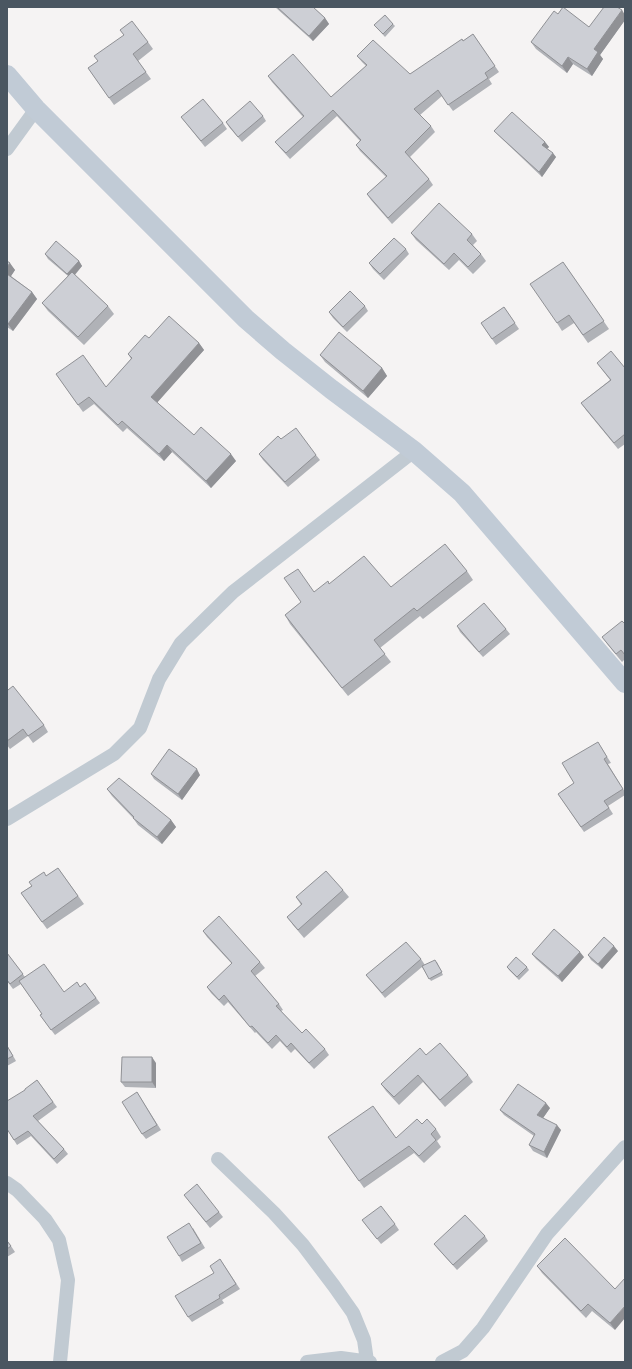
<svg xmlns="http://www.w3.org/2000/svg" width="632" height="1369" font-family="Barlow,sans-serif">
  <style>
    .lines { fill: none; stroke-linecap: round; stroke-linejoin: round }
    .street { stroke: #c1cad2; stroke-width: 14 }
    .secondary { stroke: #c1cbd6; stroke-width: 20 }
    .wall { fill: #b0b2b7 }
    .shaded-wall { fill: #909195 }
    .building { fill: #cdcfd5; stroke: #909195 }
  </style>
  <rect width="100%" height="100%" fill="#f5f3f3"/>
  <g class="lines">
    <!-- street -->
    <path class="street" d="M 7,149 L 36,109
      M 7,819 L 114,754 L 140,728 L 159,679 L 181,643 L 233,592 L 414,451
      M 218,1159 L 274,1213 L 303,1245 L 334,1286 L 353,1313 L 364,1340 L 367,1361
      M 7,1183 L 17,1190 L 45,1219 L 59,1240 L 68,1280 L 60,1362
      M 307,1362 L 341,1358 L 370,1362
      M 442,1362 L 463,1351 L 483,1328 L 547,1234 L 625,1147"/>
    <!-- secondary -->
    <path class="secondary" d="M 7,75 L 36,109 L 246,319 L 283,351 L 331,389 L 414,451 L 462,493 L 625,683"/>
  </g>
  <!-- wall -->
  <path class="wall" d="M 275,7 L 313,7 L 325,18 L 329,24 L 313,41 Z
    M 558,14 L 589,27 L 625,15 L 625,20 L 600,55 L 603,59 L 592,76 L 573,64 L 567,73 L 536,49 L 531,42 Z
    M 393,24 L 395,26 L 385,37 L 374,25 Z
    M 120,30 L 148,42 L 153,49 L 138,61 L 151,79 L 114,105 L 88,68 L 98,61 L 124,35 Z
    M 473,34 L 499,72 L 489,79 L 492,84 L 453,111 L 442,96 L 420,115 L 431,126 L 435,132 L 410,157 L 429,179 L 433,185 L 392,224 L 371,200 L 367,194 L 386,177 L 360,151 L 356,145 L 360,141 L 337,116 L 290,159 L 280,148 L 275,142 L 303,117 L 272,82 L 268,76 L 331,97 L 366,66 L 362,62 L 357,56 L 410,74 L 463,41 Z
    M 263,116 L 266,121 L 242,142 L 229,127 L 226,122 Z
    M 181,117 L 223,123 L 227,129 L 205,147 Z
    M 494,131 L 545,142 L 549,147 L 547,149 L 556,157 L 542,177 L 498,135 Z
    M 411,233 L 472,234 L 477,241 L 473,245 L 481,254 L 486,261 L 473,274 L 459,260 L 449,270 L 416,240 Z
    M 406,249 L 409,254 L 384,280 L 373,269 L 369,263 Z
    M 45,254 L 79,261 L 82,266 L 75,275 L 108,306 L 114,314 L 84,345 L 48,311 L 42,303 L 68,276 L 48,259 Z
    M 7,261 L 15,270 L 11,276 L 32,292 L 37,299 L 13,331 L 7,327 Z
    M 563,262 L 609,329 L 588,343 L 574,323 L 562,331 L 557,323 Z
    M 365,306 L 368,311 L 347,332 L 333,318 L 329,312 Z
    M 504,307 L 519,329 L 496,345 L 481,323 Z
    M 149,338 L 199,343 L 204,350 L 157,402 L 194,435 L 236,461 L 211,488 L 172,452 L 164,461 L 127,428 L 123,432 L 94,404 L 83,412 L 56,374 L 106,387 L 131,359 L 128,354 Z
    M 320,355 L 382,368 L 387,376 L 368,398 L 325,362 Z
    M 597,363 L 625,368 L 625,444 L 618,449 L 586,410 L 581,403 L 610,380 Z
    M 281,439 L 316,455 L 320,460 L 288,487 L 263,460 L 259,454 Z
    M 467,571 L 473,580 L 423,619 L 420,616 L 380,648 L 391,662 L 348,696 L 290,624 L 285,615 L 314,592 L 329,584 L 391,587 Z
    M 625,624 L 625,659 L 622,662 L 608,645 L 602,637 Z
    M 457,626 L 506,629 L 510,634 L 483,657 L 460,632 Z
    M 7,689 L 44,725 L 48,732 L 33,743 L 28,736 L 10,749 L 7,745 Z
    M 601,747 L 611,763 L 608,764 L 625,792 L 625,795 L 608,806 L 613,814 L 584,832 L 558,794 L 574,783 Z
    M 151,774 L 200,775 L 182,800 L 154,779 Z
    M 107,789 L 171,820 L 176,827 L 162,844 L 138,825 L 133,818 L 112,796 Z
    M 58,868 L 84,904 L 47,929 L 21,893 Z
    M 343,890 L 349,897 L 304,938 L 293,925 L 287,917 L 301,905 L 296,897 Z
    M 203,931 L 260,962 L 265,968 L 255,976 L 279,1004 L 283,1010 L 281,1011 L 302,1033 L 325,1049 L 329,1055 L 314,1069 L 295,1049 L 291,1053 L 280,1041 L 272,1049 L 256,1032 L 255,1033 L 228,1002 L 224,1006 L 211,993 L 207,987 L 232,964 L 207,937 Z
    M 618,951 L 602,969 L 591,960 L 588,955 Z
    M 7,953 L 25,977 L 64,992 L 80,987 L 85,983 L 100,1003 L 55,1035 L 40,1015 L 42,1014 L 21,984 L 13,989 L 7,981 Z
    M 532,954 L 584,957 L 562,982 L 536,959 Z
    M 421,959 L 425,965 L 437,962 L 443,975 L 431,981 L 422,967 L 385,998 L 366,975 Z
    M 507,967 L 527,967 L 529,970 L 519,980 L 509,970 Z
    M 7,1045 L 16,1061 L 7,1066 Z
    M 426,1055 L 468,1075 L 473,1082 L 445,1107 L 423,1082 L 399,1105 L 386,1091 L 381,1084 Z
    M 156,1063 L 156,1088 L 125,1087 L 121,1082 Z
    M 37,1080 L 57,1107 L 38,1121 L 64,1149 L 68,1154 L 57,1164 L 31,1136 L 17,1145 L 7,1129 L 25,1090 Z
    M 137,1092 L 161,1130 L 146,1139 L 142,1134 Z
    M 550,1108 L 543,1118 L 561,1130 L 547,1158 L 533,1151 L 529,1145 L 534,1136 L 504,1115 L 500,1110 Z
    M 422,1124 L 436,1129 L 441,1137 L 437,1141 L 441,1147 L 424,1163 L 414,1153 L 364,1188 L 328,1137 L 396,1138 Z
    M 184,1195 L 219,1212 L 223,1217 L 210,1228 Z
    M 362,1220 L 395,1224 L 399,1230 L 381,1244 Z
    M 193,1228 L 205,1248 L 182,1262 L 179,1256 Z
    M 485,1236 L 488,1241 L 457,1270 L 438,1249 L 434,1244 Z
    M 565,1238 L 615,1330 L 592,1311 L 586,1318 L 542,1273 L 537,1266 Z
    M 7,1240 L 15,1252 L 7,1257 Z
    M 220,1259 L 240,1289 L 222,1300 L 224,1303 L 192,1322 L 188,1317 L 214,1273 Z"/>
  <!-- shaded-wall -->
  <path class="shaded-wall" d="M 622,10 L 625,15 L 625,20 L 600,55 L 603,59 L 592,76 L 587,69 L 594,49 Z
    M 325,18 L 329,24 L 313,41 L 309,36 Z
    M 568,57 L 573,64 L 567,73 L 562,66 Z
    M 545,142 L 549,147 L 545,150 L 542,145 Z
    M 553,153 L 556,157 L 542,177 L 539,172 Z
    M 79,261 L 82,266 L 71,279 L 67,274 Z
    M 10,263 L 15,270 L 9,279 L 7,276 L 7,267 Z
    M 32,292 L 37,299 L 13,331 L 8,324 Z
    M 199,343 L 204,350 L 156,404 L 151,397 Z
    M 382,368 L 387,376 L 368,398 L 363,391 Z
    M 167,445 L 172,452 L 164,461 L 159,454 Z
    M 231,454 L 236,461 L 211,488 L 206,481 Z
    M 197,769 L 200,775 L 182,800 L 178,794 Z
    M 171,820 L 176,827 L 162,844 L 157,837 Z
    M 614,946 L 618,951 L 602,969 L 598,964 Z
    M 580,952 L 584,957 L 562,982 L 558,976 Z
    M 152,1057 L 156,1063 L 156,1088 L 152,1082 Z
    M 546,1103 L 550,1108 L 541,1121 L 537,1115 Z
    M 557,1125 L 561,1130 L 547,1158 L 544,1152 Z
    M 625,1306 L 625,1318 L 615,1330 L 610,1323 Z"/>
  <!-- building -->
  <path class="building" d="M 277,7 L 313,7 L 325,18 L 309,36 Z
    M 563,7 L 589,27 L 604,7 L 617,7 L 622,10 L 594,49 L 598,52 L 587,69 L 568,57 L 562,66 L 531,42 L 554,11 L 558,14 Z
    M 385,15 L 393,24 L 383,34 L 374,25 Z
    M 132,21 L 148,42 L 133,54 L 146,72 L 109,98 L 88,68 L 98,61 L 94,56 L 124,35 L 120,30 Z
    M 473,34 L 495,66 L 485,73 L 488,78 L 448,105 L 438,90 L 414,109 L 431,126 L 405,152 L 429,179 L 388,218 L 367,194 L 387,176 L 356,145 L 361,140 L 333,110 L 286,153 L 275,142 L 304,116 L 268,76 L 293,54 L 331,97 L 367,65 L 357,56 L 373,40 L 410,74 L 462,39 L 463,41 Z
    M 203,99 L 223,123 L 201,141 L 181,117 Z
    M 250,101 L 263,116 L 238,137 L 226,122 Z
    M 512,112 L 545,142 L 542,145 L 553,153 L 539,172 L 494,131 Z
    M 439,203 L 472,234 L 467,240 L 481,254 L 468,267 L 454,253 L 444,264 L 411,233 Z
    M 394,238 L 406,249 L 380,274 L 369,263 Z
    M 56,241 L 79,261 L 67,274 L 45,254 Z
    M 7,261 L 10,263 L 7,267 Z
    M 563,262 L 604,321 L 583,335 L 569,315 L 557,323 L 530,284 Z
    M 72,272 L 108,306 L 78,337 L 42,303 Z
    M 7,274 L 32,292 L 8,324 L 7,323 Z
    M 350,291 L 365,306 L 343,327 L 329,312 Z
    M 504,307 L 515,323 L 492,339 L 481,323 Z
    M 169,316 L 199,343 L 151,397 L 194,435 L 201,427 L 231,454 L 206,481 L 167,445 L 159,454 L 122,421 L 118,425 L 89,397 L 78,405 L 56,374 L 83,355 L 106,387 L 132,358 L 128,354 L 145,335 L 149,338 Z
    M 339,332 L 382,368 L 363,391 L 320,355 Z
    M 611,351 L 625,368 L 625,434 L 614,443 L 581,403 L 611,380 L 597,363 Z
    M 296,428 L 316,455 L 285,482 L 259,454 L 278,436 L 281,439 Z
    M 445,544 L 467,571 L 417,611 L 414,608 L 374,640 L 385,654 L 342,688 L 285,615 L 301,602 L 284,578 L 298,569 L 314,592 L 328,581 L 329,584 L 364,556 L 391,587 Z
    M 484,603 L 506,629 L 479,652 L 457,626 Z
    M 622,621 L 625,624 L 625,655 L 621,650 L 616,654 L 602,637 Z
    M 13,686 L 44,725 L 28,736 L 23,729 L 7,741 L 7,689 L 8,690 Z
    M 598,742 L 607,757 L 604,759 L 623,789 L 604,801 L 609,808 L 581,827 L 558,794 L 574,783 L 562,763 Z
    M 169,749 L 197,769 L 178,794 L 151,774 Z
    M 119,778 L 171,820 L 157,837 L 133,818 L 134,817 L 107,789 Z
    M 58,868 L 78,896 L 42,922 L 21,893 L 32,886 L 29,882 L 44,872 L 46,876 Z
    M 326,871 L 343,890 L 298,930 L 287,917 L 302,904 L 296,897 Z
    M 219,916 L 260,962 L 251,971 L 279,1004 L 276,1006 L 302,1033 L 306,1029 L 325,1049 L 309,1063 L 291,1043 L 287,1047 L 276,1035 L 268,1043 L 252,1026 L 250,1027 L 224,995 L 219,1000 L 207,987 L 232,963 L 203,931 Z
    M 554,929 L 580,952 L 558,976 L 532,954 Z
    M 604,937 L 614,946 L 598,964 L 588,955 Z
    M 406,942 L 421,959 L 382,993 L 366,975 Z
    M 7,953 L 23,974 L 10,984 L 7,980 Z
    M 516,957 L 527,967 L 517,977 L 507,967 Z
    M 435,960 L 442,972 L 429,979 L 422,966 Z
    M 44,964 L 64,992 L 77,982 L 80,987 L 85,983 L 96,998 L 51,1030 L 40,1015 L 42,1014 L 19,981 Z
    M 440,1043 L 468,1075 L 440,1100 L 418,1075 L 394,1097 L 381,1084 L 420,1048 L 426,1055 Z
    M 7,1046 L 13,1056 L 7,1059 Z
    M 122,1057 L 152,1057 L 152,1082 L 121,1082 Z
    M 37,1080 L 53,1102 L 33,1116 L 64,1149 L 54,1159 L 28,1131 L 14,1140 L 7,1129 L 7,1101 L 25,1090 L 25,1089 Z
    M 518,1084 L 546,1103 L 537,1115 L 557,1125 L 544,1152 L 529,1145 L 535,1134 L 500,1110 Z
    M 137,1092 L 157,1125 L 142,1134 L 122,1102 Z
    M 373,1106 L 396,1138 L 417,1119 L 422,1124 L 427,1119 L 436,1129 L 431,1134 L 436,1140 L 419,1156 L 409,1146 L 359,1181 L 328,1137 Z
    M 197,1184 L 219,1212 L 206,1222 L 184,1195 Z
    M 381,1206 L 395,1224 L 377,1239 L 362,1220 Z
    M 465,1215 L 485,1236 L 453,1265 L 434,1244 Z
    M 189,1223 L 201,1243 L 179,1256 L 167,1237 Z
    M 565,1238 L 615,1289 L 625,1278 L 625,1306 L 610,1323 L 588,1304 L 581,1311 L 537,1266 Z
    M 7,1241 L 11,1246 L 7,1249 Z
    M 220,1259 L 236,1284 L 219,1295 L 220,1298 L 188,1317 L 175,1296 L 214,1273 L 210,1266 Z"/>
  <!-- border -->
  <rect width="632" height="1369" fill="none" stroke="#4a5661" stroke-width="16"/>
</svg>
